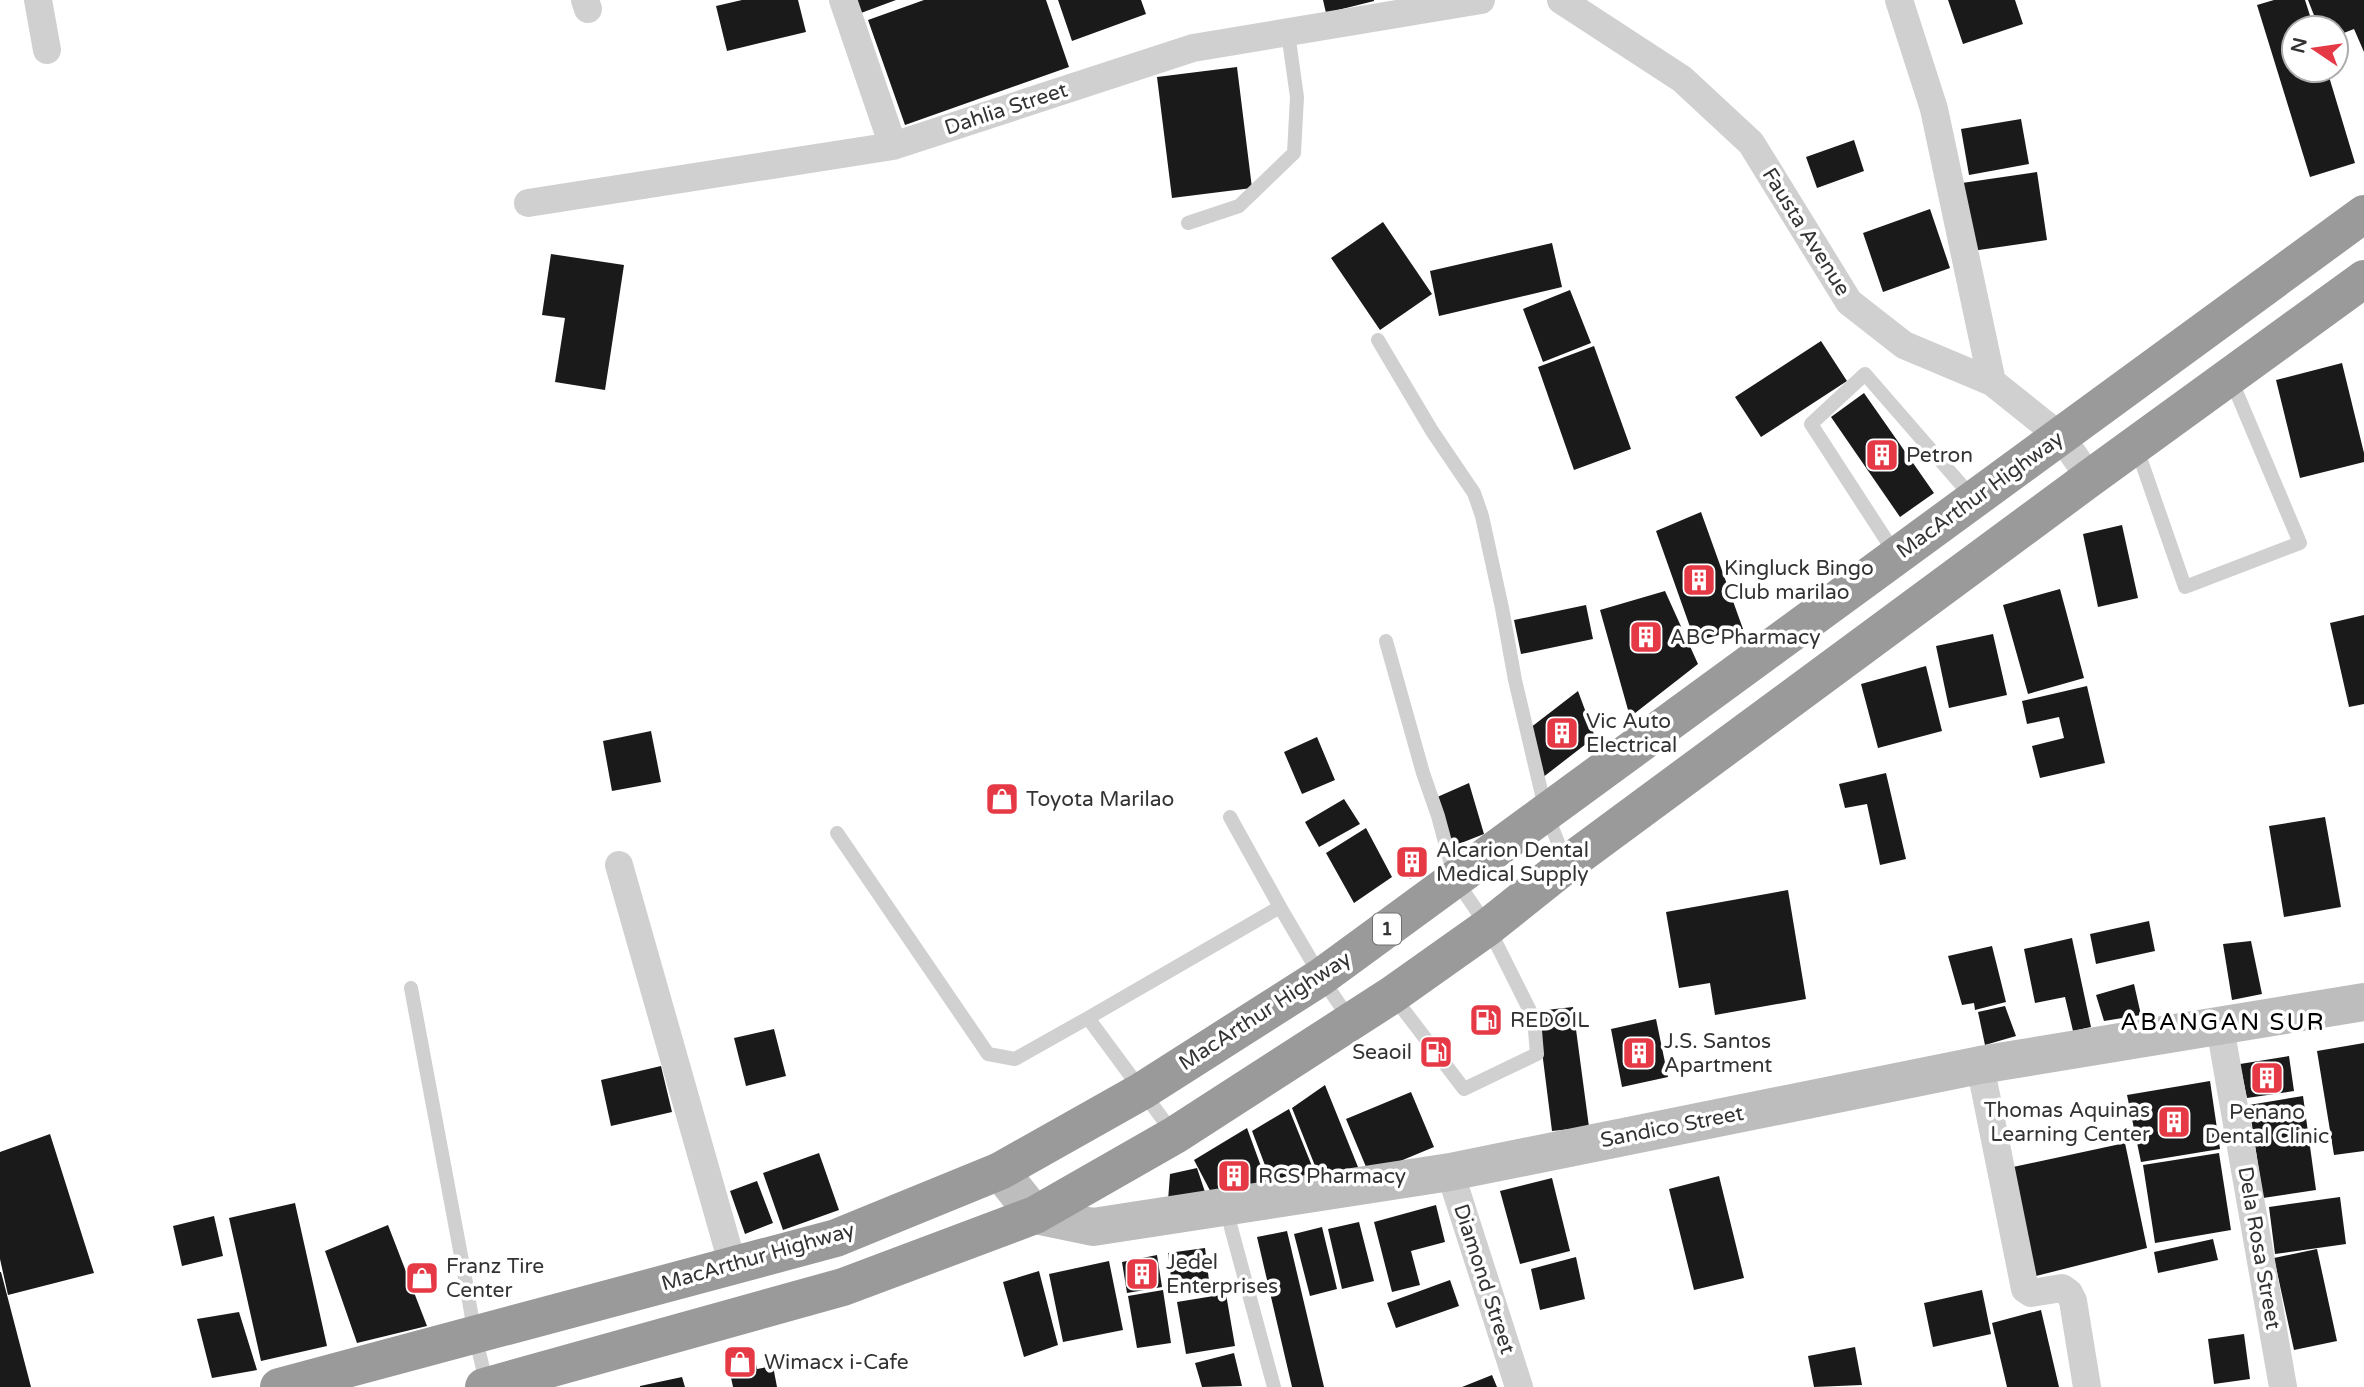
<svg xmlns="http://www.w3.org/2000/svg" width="2364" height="1387" font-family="'Varela Round',sans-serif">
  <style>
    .building { fill: #1a1a1a }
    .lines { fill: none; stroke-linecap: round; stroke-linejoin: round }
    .lane { stroke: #d0d0d0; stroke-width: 14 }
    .street { stroke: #d0d0d0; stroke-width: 28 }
    .secondary { stroke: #bdbdbd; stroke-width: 38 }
    .highway { stroke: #9a9a9a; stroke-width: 38 }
    .labels { text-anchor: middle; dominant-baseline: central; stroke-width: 7; stroke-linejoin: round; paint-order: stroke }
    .shield { fill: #fff; stroke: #707070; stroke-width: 2 }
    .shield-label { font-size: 19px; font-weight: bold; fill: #333 }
    .street-label { font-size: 21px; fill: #333; stroke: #fff }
    .poi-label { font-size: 21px; fill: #333; stroke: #fff; text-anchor: start }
    .quarter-label { font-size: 24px; letter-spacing: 2px; fill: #000; stroke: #fff }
  </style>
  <rect width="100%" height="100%" fill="#fff"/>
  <!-- building -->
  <path class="building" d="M 742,0 L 798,0 L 806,32 L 727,51 L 716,6 Z
    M 856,0 L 896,0 L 861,13 Z
    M 924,0 L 1046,0 L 1069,67 L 905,125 L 868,20 Z
    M 1058,0 L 1141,0 L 1146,14 L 1072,41 Z
    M 1323,0 L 1374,0 L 1374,1 L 1326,13 Z
    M 1948,0 L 2015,0 L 2023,24 L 1963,44 Z
    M 2274,0 L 2305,0 L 2314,28 L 2294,28 L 2294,70 L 2327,70 L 2355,163 L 2310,177 L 2257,5 Z
    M 2308,0 L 2364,0 L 2364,52 L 2354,29 L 2336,36 L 2336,28 L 2319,28 Z
    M 1237,67 L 1252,188 L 1172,198 L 1157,77 Z
    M 2021,119 L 2029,164 L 1969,175 L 1961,129 Z
    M 1854,140 L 1864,171 L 1817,188 L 1806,157 Z
    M 2037,172 L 2047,240 L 1972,251 L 1962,183 Z
    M 1930,209 L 1950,268 L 1883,292 L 1863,233 Z
    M 1383,222 L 1432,294 L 1380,330 L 1331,258 Z
    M 1552,243 L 1562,287 L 1439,316 L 1430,271 Z
    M 551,254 L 624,265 L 605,390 L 555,382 L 565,318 L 542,315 Z
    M 1570,290 L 1591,343 L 1543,362 L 1523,309 Z
    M 1821,341 L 1847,381 L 1761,437 L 1735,397 Z
    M 1594,346 L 1631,449 L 1574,470 L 1538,367 Z
    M 2342,363 L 2364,453 L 2364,462 L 2300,478 L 2276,380 Z
    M 1864,393 L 1934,493 L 1900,517 L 1831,417 Z
    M 1701,512 L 1743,629 L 1695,641 L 1656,531 Z
    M 2122,525 L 2138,598 L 2098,607 L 2083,534 Z
    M 2060,589 L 2084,678 L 2028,694 L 2003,605 Z
    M 1665,591 L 1698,664 L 1630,717 L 1600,610 Z
    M 1586,605 L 1593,639 L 1521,654 L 1514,620 Z
    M 2364,615 L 2364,704 L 2349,707 L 2330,623 Z
    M 1993,634 L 2007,695 L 1949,708 L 1936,646 Z
    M 1926,666 L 1942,731 L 1878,748 L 1861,684 Z
    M 2087,686 L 2105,763 L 2040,778 L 2032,746 L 2064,738 L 2059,717 L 2027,724 L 2022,701 Z
    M 1578,691 L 1595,737 L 1542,778 L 1530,728 Z
    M 651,731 L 661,782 L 612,791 L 603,741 Z
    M 1317,737 L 1335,780 L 1302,794 L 1284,752 Z
    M 1886,773 L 1906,859 L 1880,865 L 1867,804 L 1845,808 L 1839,784 Z
    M 1469,783 L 1484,834 L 1451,847 L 1435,798 Z
    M 1344,799 L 1360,824 L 1319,847 L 1305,822 Z
    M 2325,817 L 2341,907 L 2284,917 L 2269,826 Z
    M 1366,828 L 1392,877 L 1354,903 L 1326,853 Z
    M 1417,847 L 1427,866 L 1410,879 L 1396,857 Z
    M 1788,890 L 1806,999 L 1715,1015 L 1710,983 L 1679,988 L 1666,912 Z
    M 2149,921 L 2155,951 L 2096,964 L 2090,934 Z
    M 2072,938 L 2091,1027 L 2073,1031 L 2065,997 L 2035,1003 L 2024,949 Z
    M 2251,941 L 2262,994 L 2232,1000 L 2223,944 Z
    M 1992,946 L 2006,1002 L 1975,1010 L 1974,1003 L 1962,1005 L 1948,956 Z
    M 2134,984 L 2141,1015 L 2104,1021 L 2096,995 Z
    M 2005,1006 L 2016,1036 L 1985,1045 L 1978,1012 Z
    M 1573,1007 L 1589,1127 L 1552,1131 L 1537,1011 Z
    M 1656,1019 L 1668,1077 L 1622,1087 L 1611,1029 Z
    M 774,1029 L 786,1076 L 746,1086 L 734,1038 Z
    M 2364,1043 L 2364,1151 L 2334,1155 L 2317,1051 Z
    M 2289,1056 L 2294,1091 L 2247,1098 L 2240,1064 Z
    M 661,1066 L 672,1112 L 611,1126 L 601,1080 Z
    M 2210,1081 L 2220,1149 L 2141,1162 L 2127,1095 Z
    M 1325,1085 L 1360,1172 L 1321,1181 L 1292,1108 Z
    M 1411,1092 L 1434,1147 L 1369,1174 L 1346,1119 Z
    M 2303,1096 L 2316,1190 L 2263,1198 L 2249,1105 Z
    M 1289,1109 L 1318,1181 L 1274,1189 L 1252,1131 Z
    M 1247,1128 L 1270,1191 L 1216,1202 L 1194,1160 Z
    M 50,1134 L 94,1273 L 8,1295 L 0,1259 L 0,1152 Z
    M 2125,1143 L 2147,1248 L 2036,1276 L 2013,1167 Z
    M 819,1153 L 839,1210 L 783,1230 L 763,1173 Z
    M 2219,1153 L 2231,1230 L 2155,1243 L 2143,1165 Z
    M 1197,1168 L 1209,1204 L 1167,1214 L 1170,1174 Z
    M 1719,1176 L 1744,1278 L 1694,1290 L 1669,1189 Z
    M 1552,1178 L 1570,1251 L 1520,1264 L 1500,1191 Z
    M 757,1181 L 773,1223 L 745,1234 L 730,1191 Z
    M 2340,1197 L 2346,1244 L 2275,1254 L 2269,1207 Z
    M 295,1203 L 327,1346 L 261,1361 L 229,1218 Z
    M 1436,1205 L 1445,1242 L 1411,1251 L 1420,1285 L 1392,1292 L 1374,1222 Z
    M 214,1216 L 223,1256 L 182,1266 L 173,1226 Z
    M 1359,1222 L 1374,1281 L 1342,1289 L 1328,1229 Z
    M 388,1225 L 427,1326 L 357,1343 L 325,1251 Z
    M 1322,1227 L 1337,1289 L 1310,1296 L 1294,1234 Z
    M 1287,1231 L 1324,1387 L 1292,1387 L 1257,1237 Z
    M 2213,1239 L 2218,1260 L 2158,1273 L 2154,1252 Z
    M 1205,1248 L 1210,1289 L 1173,1293 L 1168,1253 Z
    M 2317,1249 L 2337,1341 L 2294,1350 L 2274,1258 Z
    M 1157,1255 L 1162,1287 L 1127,1293 L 1122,1262 Z
    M 1576,1257 L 1585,1299 L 1540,1310 L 1531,1269 Z
    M 1109,1261 L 1123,1330 L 1063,1342 L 1049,1274 Z
    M 1039,1271 L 1058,1345 L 1024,1357 L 1003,1282 Z
    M 0,1272 L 1,1272 L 31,1387 L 0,1387 Z
    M 1450,1280 L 1459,1306 L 1396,1328 L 1387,1303 Z
    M 1163,1290 L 1171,1343 L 1137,1348 L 1128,1296 Z
    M 1982,1290 L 1991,1334 L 1933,1347 L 1924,1303 Z
    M 1226,1294 L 1235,1346 L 1186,1354 L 1177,1302 Z
    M 2041,1310 L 2059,1387 L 2007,1387 L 1992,1323 Z
    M 239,1312 L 257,1370 L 212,1378 L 197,1319 Z
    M 2244,1334 L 2250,1379 L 2214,1384 L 2208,1339 Z
    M 1855,1347 L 1862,1385 L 1814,1387 L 1808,1356 Z
    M 753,1349 L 757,1369 L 773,1366 L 777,1387 L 733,1387 L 727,1359 Z
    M 1234,1353 L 1242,1386 L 1202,1387 L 1195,1363 Z
    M 1492,1375 L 1497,1387 L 1462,1387 Z
    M 682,1377 L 685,1387 L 640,1387 L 640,1386 Z"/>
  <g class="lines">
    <!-- lane -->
    <path class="lane" d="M 1188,223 L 1239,206 L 1294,153 L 1297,97 L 1288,33
      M 1378,340 L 1432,431 L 1474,493 L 1482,516 L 1502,608 L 1515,680 L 1546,812 L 1566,863
      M 2136,446 L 2185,587 L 2300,543 L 2230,377
      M 1896,555 L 1811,424 L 1865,374 L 1972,497
      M 1386,641 L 1423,773 L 1438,816 L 1455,879 L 1488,927 L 1534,1019 L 1537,1054 L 1464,1089 L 1393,996
      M 1230,817 L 1280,907
      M 837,833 L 988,1054 L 1015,1059 L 1088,1018
      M 411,988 L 465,1277 L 475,1336 L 487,1385
      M 1173,1133 L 1088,1018 L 1280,907 L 1321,977 L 1350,1020
      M 1226,1209 L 1274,1387"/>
    <!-- street -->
    <path class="street" d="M 38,0 L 47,50
      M 585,0 L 588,9
      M 843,0 L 893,146
      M 1561,0 L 1682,79 L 1751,143 L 1849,302 L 1904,345 L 1992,382 L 2061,437 L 2090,478
      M 1899,0 L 1934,109 L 1992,382
      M 528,203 L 893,146 L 1193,48 L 1481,0
      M 619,865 L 733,1266
      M 2220,1027 L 2283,1387
      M 1980,1065 L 2025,1289 L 2031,1293 L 2062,1288 L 2069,1293 L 2073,1301 L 2087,1387
      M 1450,1172 L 1519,1387"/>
    <!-- secondary -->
    <path class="secondary" d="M 1000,1171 L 1035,1215 L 1093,1227 L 1450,1172 L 1980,1065 L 2364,1002"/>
    <!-- highway -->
    <path class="highway" d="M 279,1387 L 836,1238 L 1000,1171 L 1142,1091 L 1321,977 L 2364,214
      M 484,1387 L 843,1287 L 1035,1215 L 1175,1135 L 1392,995 L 1488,927 L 1567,864 L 2090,478 L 2364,279"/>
  </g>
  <!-- icons -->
  <defs>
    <symbol id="building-square" viewBox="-11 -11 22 22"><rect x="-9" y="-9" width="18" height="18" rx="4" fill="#e63946" stroke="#fff"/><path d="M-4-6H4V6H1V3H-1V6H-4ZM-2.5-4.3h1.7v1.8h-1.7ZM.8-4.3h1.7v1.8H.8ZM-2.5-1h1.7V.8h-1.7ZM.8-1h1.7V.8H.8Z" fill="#fff"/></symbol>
    <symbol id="shop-square" viewBox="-11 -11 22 22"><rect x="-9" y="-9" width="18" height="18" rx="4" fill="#e63946" stroke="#fff"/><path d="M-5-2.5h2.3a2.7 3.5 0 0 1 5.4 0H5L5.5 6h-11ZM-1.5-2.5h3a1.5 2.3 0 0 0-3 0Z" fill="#fff"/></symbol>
    <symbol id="fuel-square" viewBox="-11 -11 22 22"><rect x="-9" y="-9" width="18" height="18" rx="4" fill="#e63946" stroke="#fff"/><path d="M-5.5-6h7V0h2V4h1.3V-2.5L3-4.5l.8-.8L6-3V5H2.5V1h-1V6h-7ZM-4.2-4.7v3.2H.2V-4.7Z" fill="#fff"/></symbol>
  </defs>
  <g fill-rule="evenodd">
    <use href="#building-square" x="1863" y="436" width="38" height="38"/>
    <use href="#building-square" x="1680" y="561" width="38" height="38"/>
    <use href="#building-square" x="1627" y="618" width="38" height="38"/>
    <use href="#building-square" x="1543" y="714" width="38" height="38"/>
    <use href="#shop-square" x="983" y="780" width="38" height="38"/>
    <use href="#building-square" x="1393" y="843" width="38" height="38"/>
    <use href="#fuel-square" x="1467" y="1001" width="38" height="38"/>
    <use href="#fuel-square" x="1417" y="1033" width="38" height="38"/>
    <use href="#building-square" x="1620" y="1034" width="38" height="38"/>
    <use href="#building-square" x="2248" y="1059" width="38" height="38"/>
    <use href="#building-square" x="2155" y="1103" width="38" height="38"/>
    <use href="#building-square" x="1215" y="1157" width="38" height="38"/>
    <use href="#building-square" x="1123" y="1255" width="38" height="38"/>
    <use href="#shop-square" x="403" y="1259" width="38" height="38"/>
    <use href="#shop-square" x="721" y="1343" width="38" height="38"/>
  </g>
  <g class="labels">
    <!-- shield labels -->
    <rect class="shield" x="1373" y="913.5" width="28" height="31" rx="5"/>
    <g class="shield-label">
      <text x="1387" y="929">1</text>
    </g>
    <!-- street labels -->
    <g class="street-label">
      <text transform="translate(1006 109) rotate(-18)">Dahlia Street</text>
      <text transform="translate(1806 232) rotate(58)">Fausta Avenue</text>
      <text transform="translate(1980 495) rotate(-36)">MacArthur Highway</text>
      <text transform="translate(1265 1011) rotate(-33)">MacArthur Highway</text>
      <text transform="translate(1672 1127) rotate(-11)">Sandico Street</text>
      <text transform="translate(2259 1248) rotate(80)">Dela Rosa Street</text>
      <text transform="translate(758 1257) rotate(-16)">MacArthur Highway</text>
      <text transform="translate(1484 1279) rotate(72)">Diamond Street</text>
    </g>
    <!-- poi labels -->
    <g class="poi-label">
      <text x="1906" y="455">Petron</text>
      <text x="1724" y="568">Kingluck Bingo<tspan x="1724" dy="24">Club marilao</tspan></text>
      <text x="1670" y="637">ABC Pharmacy</text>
      <text x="1586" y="721">Vic Auto<tspan x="1586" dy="24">Electrical</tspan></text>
      <text x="1026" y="799">Toyota Marilao</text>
      <text x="1436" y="850">Alcarion Dental<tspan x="1436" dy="24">Medical Supply</tspan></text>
      <text x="1510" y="1020">REDOIL</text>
      <text x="1664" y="1041">J.S. Santos<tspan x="1664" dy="24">Apartment</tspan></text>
      <text x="1412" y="1052" text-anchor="end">Seaoil</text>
      <text x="2150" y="1110" text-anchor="end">Thomas Aquinas<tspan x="2150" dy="24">Learning Center</tspan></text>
      <text x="2267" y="1112" text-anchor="middle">Penano<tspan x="2267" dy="24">Dental Clinic</tspan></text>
      <text x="1258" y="1176">RCS Pharmacy</text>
      <text x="1166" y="1262">Jedel<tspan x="1166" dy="24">Enterprises</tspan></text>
      <text x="446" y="1266">Franz Tire<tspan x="446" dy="24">Center</tspan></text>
      <text x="764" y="1362">Wimacx i-Cafe</text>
    </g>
    <!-- quarter labels -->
    <g class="quarter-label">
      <text x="2223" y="1022">ABANGAN SUR</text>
    </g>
  </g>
  <!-- north arrow -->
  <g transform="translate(2315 49) rotate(283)"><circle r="33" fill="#ffffff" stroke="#adadad" stroke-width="2"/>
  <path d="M0-5L12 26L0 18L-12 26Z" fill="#e63946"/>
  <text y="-10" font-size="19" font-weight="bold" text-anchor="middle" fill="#333333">N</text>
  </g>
</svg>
